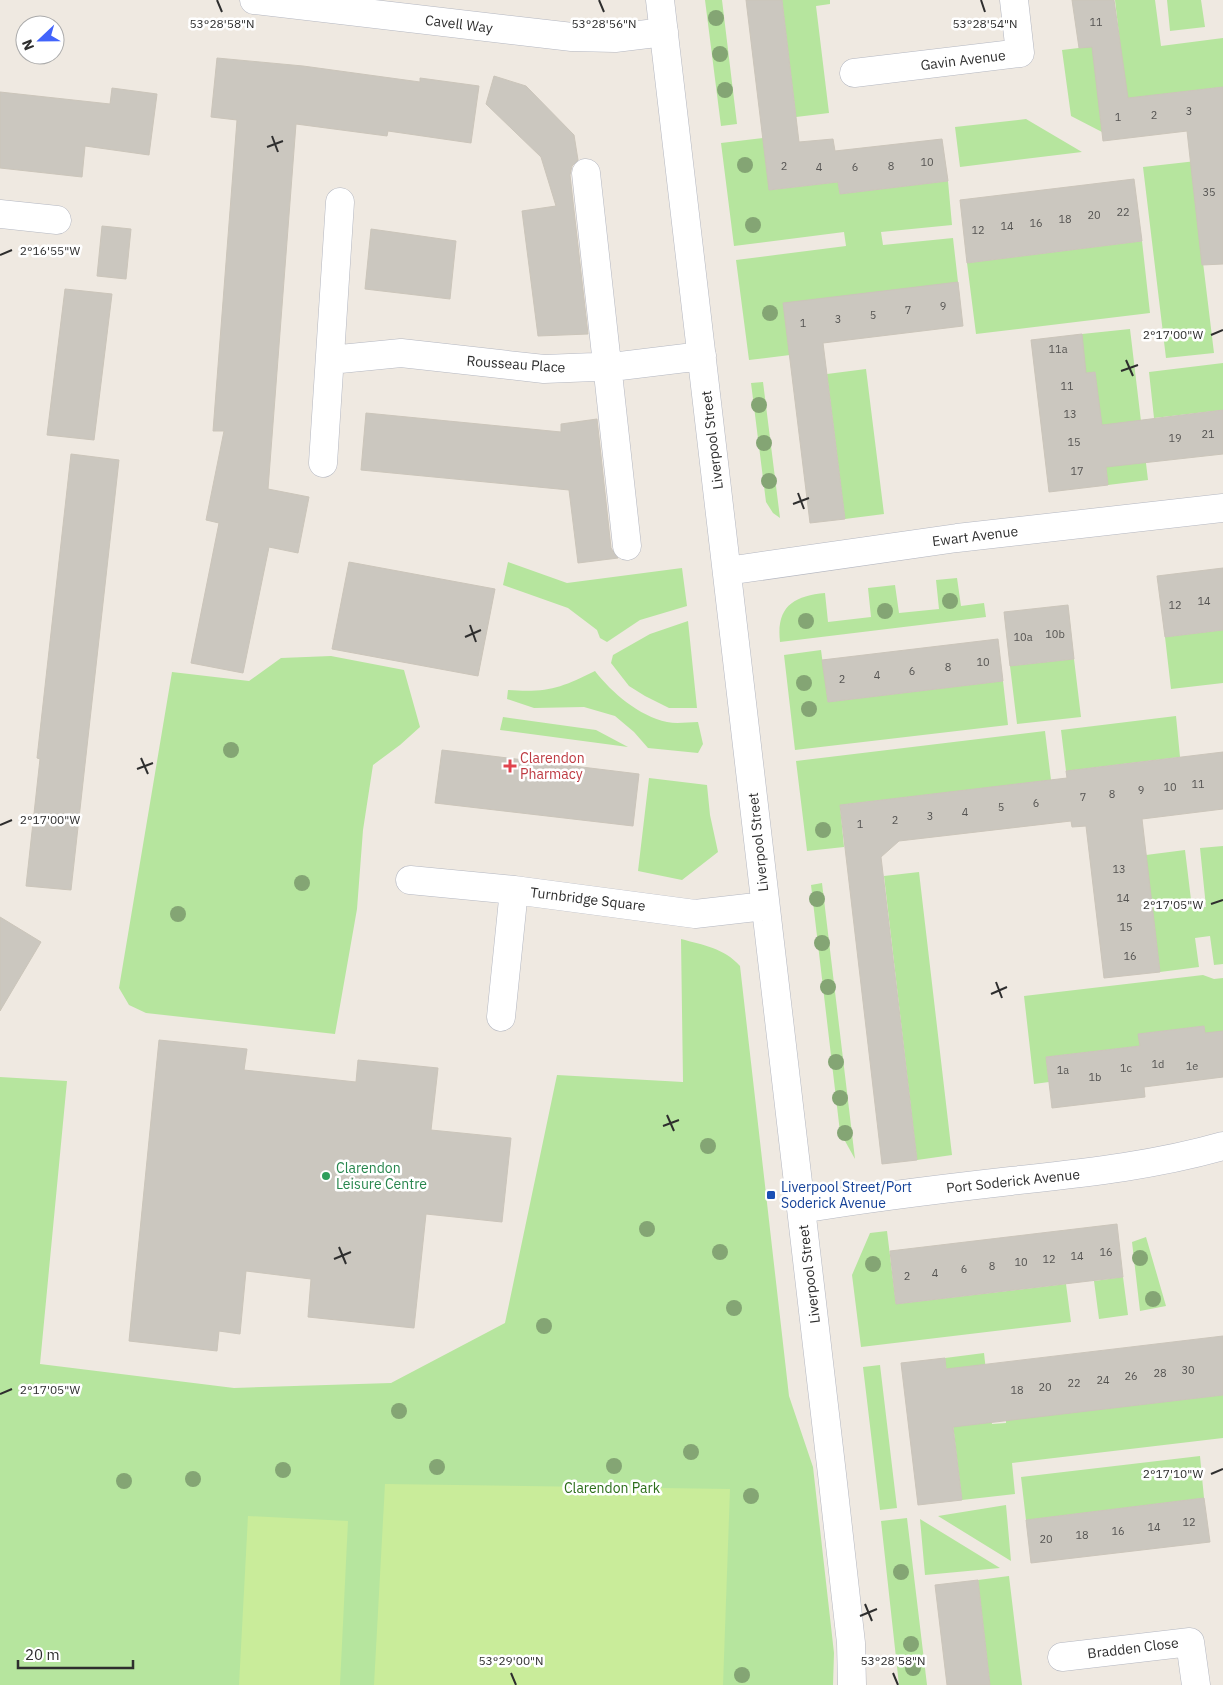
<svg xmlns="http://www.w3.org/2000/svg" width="1223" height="1685" font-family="'IBM Plex Sans',sans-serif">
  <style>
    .green { fill: #b6e59e }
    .pitch { fill: #c9ec9a }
    .building { fill: #cbc7bf; stroke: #cbc5ba }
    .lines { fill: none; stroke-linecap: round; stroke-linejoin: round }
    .minor-casing { stroke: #b4b7c1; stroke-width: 29 }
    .minor { stroke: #fff; stroke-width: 28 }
    .tree { fill: #84a574 }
    .ticks { fill: none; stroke: #2e2e2e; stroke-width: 2 }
    .health-dot { fill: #e0444e; stroke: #fff; stroke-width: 2 }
    .leisure-dot { fill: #2e9e5b; stroke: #fff; stroke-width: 2 }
    .transit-dot { fill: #1a4fb4; stroke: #fff; stroke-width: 2 }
    .labels { text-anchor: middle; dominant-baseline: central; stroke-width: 5; stroke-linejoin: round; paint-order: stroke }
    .number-label { font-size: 11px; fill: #555452 }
    .street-label { font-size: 14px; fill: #2e2e2e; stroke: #fff }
    .health-label { font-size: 14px; fill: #be3a42; stroke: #fff; text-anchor: start }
    .leisure-label { font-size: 14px; fill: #27864d; stroke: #fff; text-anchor: start }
    .transit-label { font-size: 14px; fill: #164399; stroke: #fff; text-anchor: start }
    .park-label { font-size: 14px; fill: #2c6e1b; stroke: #fff }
    .ticks-label { font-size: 12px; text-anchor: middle; fill: #2e2e2e; stroke: #fff; stroke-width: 5; stroke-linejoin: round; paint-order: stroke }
  </style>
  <rect width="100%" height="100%" fill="#efe9e1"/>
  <!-- green -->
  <path class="green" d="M 705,0 L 722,0 L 737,124 L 721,126 Z
    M 782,0 L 833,0 L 830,0 L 830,4 L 816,6 L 829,113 L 796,117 Z
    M 1115,0 L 1155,0 L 1161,46 L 1223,38 L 1223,87 L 1099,102 L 1102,132 L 1071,116 L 1062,50 L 1120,43 Z
    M 1167,0 L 1201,0 L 1205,27 L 1170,31 Z
    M 1026,119 L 1082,152 L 960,167 L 955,127 Z
    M 763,138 L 770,190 L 838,182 L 840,194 L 948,181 L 952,225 L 881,232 L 883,245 L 953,238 L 958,282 L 790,355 L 749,360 L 736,260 L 846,246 L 844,232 L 734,246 L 721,143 Z
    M 1223,158 L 1201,246 L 1214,353 L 1166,358 L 1143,167 Z
    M 1142,241 L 1150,313 L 976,334 L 967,263 Z
    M 1130,329 L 1148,480 L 1108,485 L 1095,372 L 1061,376 L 1082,334 Z
    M 1223,363 L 1223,410 L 1154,418 L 1149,372 Z
    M 866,369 L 884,514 L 845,519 L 827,374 Z
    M 763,382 L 780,518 L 773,513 L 766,502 L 751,383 Z
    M 508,562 L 567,583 L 682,568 L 687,606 L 640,620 L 607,642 L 600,638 L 597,630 L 568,608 L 503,585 Z
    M 957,578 L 961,606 L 984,603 L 986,617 L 780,642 C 776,607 793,596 825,593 L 828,622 L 871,617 L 868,588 L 895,585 L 899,613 L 939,609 L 936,580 Z
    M 688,621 L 697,708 L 669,708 L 645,696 L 629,686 L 611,663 L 613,655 L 650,634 Z
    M 1223,630 L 1223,683 L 1171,689 L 1165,637 Z
    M 821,650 L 828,702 L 1003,681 L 1008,725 L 795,750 L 784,655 Z
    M 331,656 L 404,670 L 420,727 L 400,745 L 373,765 L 363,830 L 357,909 L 335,1034 L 146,1013 L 129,1005 L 119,988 L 172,672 L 249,681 L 281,658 Z
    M 1074,659 L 1081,717 L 1017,724 L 1010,666 Z
    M 595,671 C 612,693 639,716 667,722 C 677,724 688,722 698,722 L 703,744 L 698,753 L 648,748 L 634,732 L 615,716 L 584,707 L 534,708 L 507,699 L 508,690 C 547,693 561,688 595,671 Z
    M 1176,716 L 1180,757 L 1066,771 L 1061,730 Z
    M 503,717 L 596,730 L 628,747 L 500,730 Z
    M 1045,731 L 1051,780 L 840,805 L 844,847 L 807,851 L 796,761 Z
    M 649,778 L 707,785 L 710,815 L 718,852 L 682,880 L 638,871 Z
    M 1223,846 L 1223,964 L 1214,965 L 1210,936 L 1195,938 L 1199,967 L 1160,972 L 1146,855 L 1185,850 L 1192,908 L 1206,907 L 1200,848 Z
    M 919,872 L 952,1155 L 917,1160 L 884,876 Z
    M 822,883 L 855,1159 L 840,1132 L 811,885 Z
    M 681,939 C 703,945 724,948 740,966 L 789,1396 L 813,1467 L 834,1653 L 833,1685 L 0,1685 L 0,1077 L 67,1081 L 40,1364 L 234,1388 L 391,1383 L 505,1323 L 557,1075 L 683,1082 Z
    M 1203,975 L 1214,979 L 1223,978 L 1223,1031 L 1207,1052 L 1204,1026 L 1139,1034 L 1140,1046 L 1046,1057 L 1049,1082 L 1034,1084 L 1024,996 Z
    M 887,1231 L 896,1304 L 1066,1284 L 1071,1322 L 861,1347 L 852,1275 L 870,1233 Z
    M 1146,1237 L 1166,1306 L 1140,1311 L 1132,1242 Z
    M 1123,1277 L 1128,1315 L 1099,1319 L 1094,1281 Z
    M 984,1353 L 992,1424 L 1006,1423 L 1006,1420 L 1223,1395 L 1223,1438 L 1012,1463 L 1015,1494 L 962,1500 L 945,1358 Z
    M 880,1365 L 897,1508 L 880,1510 L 863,1367 Z
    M 1200,1456 L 1204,1498 L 1026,1520 L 1021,1477 Z
    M 1006,1505 L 1011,1561 L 938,1516 Z
    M 907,1518 L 927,1685 L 899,1685 L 881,1521 Z
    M 920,1519 L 1000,1568 L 925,1575 Z
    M 1009,1576 L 1022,1685 L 990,1685 L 978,1580 Z"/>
  <!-- pitch -->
  <path class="pitch" d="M 385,1484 L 730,1489 L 723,1685 L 374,1685 Z
    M 248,1516 L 348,1521 L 340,1685 L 239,1685 Z"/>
  <!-- building -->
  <path class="building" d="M 746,0 L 782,0 L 799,142 L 833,139 L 835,151 L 942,139 L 948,181 L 840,194 L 838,182 L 769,190 Z
    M 1072,0 L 1114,0 L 1128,98 L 1223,87 L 1223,264 L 1202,265 L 1187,131 L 1103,141 L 1092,47 L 1079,48 Z
    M 217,58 L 303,66 L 420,82 L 420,78 L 479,86 L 471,143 L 388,131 L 387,136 L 296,124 L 268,489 L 309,497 L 298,553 L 269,547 L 243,673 L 191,663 L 219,523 L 206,520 L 224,431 L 213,431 L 237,120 L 211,117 Z
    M 494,76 L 526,86 L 574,135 L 578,160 L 572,166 L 570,175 L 588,334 L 538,336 L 522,211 L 556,206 L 541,157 L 486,104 Z
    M 112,88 L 157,94 L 149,155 L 85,146 L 82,177 L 0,168 L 0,92 L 110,104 Z
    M 1134,179 L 1142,241 L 967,263 L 960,200 Z
    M 102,226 L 131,229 L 126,279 L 97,276 Z
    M 371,229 L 456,241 L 450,299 L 365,289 Z
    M 958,282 L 963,326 L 823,343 L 845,519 L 810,523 L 783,303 Z
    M 65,289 L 112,294 L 94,440 L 47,435 Z
    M 1082,334 L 1086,373 L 1095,372 L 1102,425 L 1223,410 L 1223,454 L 1106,467 L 1108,485 L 1049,492 L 1031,340 Z
    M 366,413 L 561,432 L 561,424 L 597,419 L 611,548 L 618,558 L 578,563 L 569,490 L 361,470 Z
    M 71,454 L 119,460 L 71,890 L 26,886 L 40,759 L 37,758 Z
    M 349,562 L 495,589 L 478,676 L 332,649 Z
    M 1223,568 L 1223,630 L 1165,637 L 1157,576 Z
    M 1068,605 L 1074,659 L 1010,666 L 1004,612 Z
    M 998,639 L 1003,681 L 828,702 L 822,660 Z
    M 442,750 L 639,774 L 633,826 L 435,803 Z
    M 1223,752 L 1223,809 L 1142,819 L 1160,972 L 1104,978 L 1086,826 L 1072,827 L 1071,821 L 899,841 L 881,857 L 917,1160 L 882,1164 L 840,805 L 1067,778 L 1066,771 Z
    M 0,917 L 41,942 L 0,1011 Z
    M 1204,1026 L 1205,1033 L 1223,1031 L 1223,1077 L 1144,1087 L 1145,1097 L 1052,1108 L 1046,1057 L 1140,1046 L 1138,1034 Z
    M 159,1040 L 247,1049 L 244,1070 L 356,1082 L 358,1060 L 438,1068 L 431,1130 L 511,1138 L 502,1222 L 426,1214 L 414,1328 L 308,1317 L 311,1279 L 246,1271 L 240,1334 L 219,1331 L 217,1351 L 129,1341 Z
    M 1117,1224 L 1123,1277 L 896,1304 L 890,1251 Z
    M 1223,1336 L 1223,1395 L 953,1427 L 962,1500 L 918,1505 L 901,1363 L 945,1358 L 946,1369 Z
    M 1204,1498 L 1210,1542 L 1031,1563 L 1026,1520 Z
    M 978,1580 L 990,1685 L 947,1685 L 935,1585 Z"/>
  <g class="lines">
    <defs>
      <path id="minor" d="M 254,0 L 572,37 L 615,38 L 664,32
        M 660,0 L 832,1474 L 851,1643 L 852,1685
        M 854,73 L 1020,53 L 1014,0
        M 586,173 L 627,546
        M 0,214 L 57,220
        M 330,360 L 401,353 L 544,369 L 620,366 L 702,356
        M 323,463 L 340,202
        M 727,571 L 957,538 L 1223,508
        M 410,880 L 514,890 L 695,914 L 765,906
        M 501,1017 L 514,890
        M 801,1209 C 871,1197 940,1189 1011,1181 C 1083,1173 1153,1166 1223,1146
        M 1062,1657 L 1190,1642 L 1196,1685"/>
    </defs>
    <!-- minor casing -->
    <use href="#minor" class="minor-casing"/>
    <!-- minor -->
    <use href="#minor" class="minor"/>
  </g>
  <!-- trees -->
  <g class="tree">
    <circle cx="716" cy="18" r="8"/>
    <circle cx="720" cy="54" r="8"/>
    <circle cx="725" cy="90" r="8"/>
    <circle cx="745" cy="165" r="8"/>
    <circle cx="753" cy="225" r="8"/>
    <circle cx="770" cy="313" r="8"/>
    <circle cx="759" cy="405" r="8"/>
    <circle cx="764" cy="443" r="8"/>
    <circle cx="769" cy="481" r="8"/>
    <circle cx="950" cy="601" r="8"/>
    <circle cx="885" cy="611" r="8"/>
    <circle cx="806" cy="621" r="8"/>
    <circle cx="804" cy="683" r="8"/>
    <circle cx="809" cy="709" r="8"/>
    <circle cx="231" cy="750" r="8"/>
    <circle cx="823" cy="830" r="8"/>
    <circle cx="302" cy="883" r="8"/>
    <circle cx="817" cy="899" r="8"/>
    <circle cx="178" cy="914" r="8"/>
    <circle cx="822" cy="943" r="8"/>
    <circle cx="828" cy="987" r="8"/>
    <circle cx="836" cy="1062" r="8"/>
    <circle cx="840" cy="1098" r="8"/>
    <circle cx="845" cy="1133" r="8"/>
    <circle cx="708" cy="1146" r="8"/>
    <circle cx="647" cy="1229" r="8"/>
    <circle cx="720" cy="1252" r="8"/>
    <circle cx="1140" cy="1258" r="8"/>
    <circle cx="873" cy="1264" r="8"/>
    <circle cx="1153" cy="1299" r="8"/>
    <circle cx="734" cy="1308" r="8"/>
    <circle cx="544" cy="1326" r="8"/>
    <circle cx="399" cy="1411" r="8"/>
    <circle cx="691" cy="1452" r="8"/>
    <circle cx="614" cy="1466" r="8"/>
    <circle cx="437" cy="1467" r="8"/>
    <circle cx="283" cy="1470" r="8"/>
    <circle cx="193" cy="1479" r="8"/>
    <circle cx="124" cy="1481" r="8"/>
    <circle cx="751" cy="1496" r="8"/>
    <circle cx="901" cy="1572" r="8"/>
    <circle cx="911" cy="1644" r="8"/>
    <circle cx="913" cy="1668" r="8"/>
    <circle cx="742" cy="1675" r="8"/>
  </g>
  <!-- ticks -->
  <path class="ticks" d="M 217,0 L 222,12M 599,0 L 604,12M 981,0 L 985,12M 272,136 L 278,152M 267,147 L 283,141M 0,255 L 12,250M 1211,335 L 1223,330M 1126,360 L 1133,376M 1121,371 L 1138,365M 798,493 L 804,509M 793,504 L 809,498M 470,625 L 476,642M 465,637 L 481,630M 141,758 L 148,774M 137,769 L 153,763M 0,825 L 12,820M 1211,904 L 1223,900M 996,982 L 1002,998M 991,994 L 1007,987M 667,1115 L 674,1131M 663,1126 L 679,1120M 339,1247 L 346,1264M 334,1259 L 351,1252M 0,1394 L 12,1389M 1211,1474 L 1223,1469M 865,1604 L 872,1621M 860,1616 L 877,1609M 511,1673 L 516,1685M 893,1673 L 898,1685"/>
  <!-- markers -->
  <path class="health-dot" d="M507.5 758.5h5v5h5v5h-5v5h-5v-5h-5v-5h5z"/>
  <circle class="leisure-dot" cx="326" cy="1176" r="5"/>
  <rect class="transit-dot" x="766" y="1190" width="10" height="10" rx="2.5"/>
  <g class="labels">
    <!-- number labels -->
    <g class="number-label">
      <text x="1096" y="22">11</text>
      <text x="1189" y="111">3</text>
      <text x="1154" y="115">2</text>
      <text x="1118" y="117">1</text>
      <text x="927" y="162">10</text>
      <text x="784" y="166">2</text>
      <text x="891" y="166">8</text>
      <text x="819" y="167">4</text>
      <text x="855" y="167">6</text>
      <text x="1209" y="192">35</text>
      <text x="1123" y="212">22</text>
      <text x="1094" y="215">20</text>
      <text x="1065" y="219">18</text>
      <text x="1036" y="223">16</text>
      <text x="1007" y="226">14</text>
      <text x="978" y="230">12</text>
      <text x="943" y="306">9</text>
      <text x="908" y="310">7</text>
      <text x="873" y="315">5</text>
      <text x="838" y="319">3</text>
      <text x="803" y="323">1</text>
      <text x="1058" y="349">11a</text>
      <text x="1067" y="386">11</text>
      <text x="1070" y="414">13</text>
      <text x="1208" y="434">21</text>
      <text x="1175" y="438">19</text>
      <text x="1074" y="442">15</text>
      <text x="1077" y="471">17</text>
      <text x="1204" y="601">14</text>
      <text x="1175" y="605">12</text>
      <text x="1055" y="634">10b</text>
      <text x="1023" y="637">10a</text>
      <text x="983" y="662">10</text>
      <text x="948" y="667">8</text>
      <text x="912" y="671">6</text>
      <text x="877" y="675">4</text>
      <text x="842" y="679">2</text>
      <text x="1198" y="784">11</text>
      <text x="1170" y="787">10</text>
      <text x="1141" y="790">9</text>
      <text x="1112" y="794">8</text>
      <text x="1083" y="797">7</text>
      <text x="1036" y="803">6</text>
      <text x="1001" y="807">5</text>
      <text x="965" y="812">4</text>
      <text x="930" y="816">3</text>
      <text x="895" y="820">2</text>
      <text x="860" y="824">1</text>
      <text x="1119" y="869">13</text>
      <text x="1123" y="898">14</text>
      <text x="1126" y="927">15</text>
      <text x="1130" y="956">16</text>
      <text x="1158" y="1064">1d</text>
      <text x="1192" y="1066">1e</text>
      <text x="1126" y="1068">1c</text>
      <text x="1063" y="1070">1a</text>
      <text x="1095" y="1077">1b</text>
      <text x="1106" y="1252">16</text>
      <text x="1077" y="1256">14</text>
      <text x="1049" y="1259">12</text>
      <text x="1021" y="1262">10</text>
      <text x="992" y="1266">8</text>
      <text x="964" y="1269">6</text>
      <text x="935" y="1273">4</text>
      <text x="907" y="1276">2</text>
      <text x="1188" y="1370">30</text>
      <text x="1160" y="1373">28</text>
      <text x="1131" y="1376">26</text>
      <text x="1103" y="1380">24</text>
      <text x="1074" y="1383">22</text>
      <text x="1045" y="1387">20</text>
      <text x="1017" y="1390">18</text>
      <text x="1189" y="1522">12</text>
      <text x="1154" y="1527">14</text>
      <text x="1118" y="1531">16</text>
      <text x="1082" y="1535">18</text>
      <text x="1046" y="1539">20</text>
    </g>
    <!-- street labels -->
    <g class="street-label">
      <text transform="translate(459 24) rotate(7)">Cavell Way</text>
      <text transform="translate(963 60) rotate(-7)">Gavin Avenue</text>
      <text transform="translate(516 364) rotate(4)">Rousseau Place</text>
      <text transform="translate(712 440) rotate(-97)">Liverpool Street</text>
      <text transform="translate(975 536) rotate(-7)">Ewart Avenue</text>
      <text transform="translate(758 842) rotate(-96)">Liverpool Street</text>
      <text transform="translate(588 899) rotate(7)">Turnbridge Square</text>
      <text transform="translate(1013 1181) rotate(-6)">Port Soderick Avenue</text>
      <text transform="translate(809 1274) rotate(-97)">Liverpool Street</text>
      <text transform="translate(1133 1648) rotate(-7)">Bradden Close</text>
    </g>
    <!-- health labels -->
    <g class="health-label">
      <text x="520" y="758">Clarendon<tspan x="520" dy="16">Pharmacy</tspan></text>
    </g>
    <!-- leisure labels -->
    <g class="leisure-label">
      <text x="336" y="1168">Clarendon<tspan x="336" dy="16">Leisure Centre</tspan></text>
    </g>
    <!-- transit labels -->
    <g class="transit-label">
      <text x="781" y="1187">Liverpool Street/Port<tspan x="781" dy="16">Soderick Avenue</tspan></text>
    </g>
    <!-- park labels -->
    <g class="park-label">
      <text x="612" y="1488">Clarendon Park</text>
    </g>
  </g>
  <g class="ticks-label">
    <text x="985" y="28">53°28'54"N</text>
    <text x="222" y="28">53°28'58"N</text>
    <text x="604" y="28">53°28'56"N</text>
    <text x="50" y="255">2°16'55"W</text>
    <text x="1173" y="339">2°17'00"W</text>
    <text x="50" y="824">2°17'00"W</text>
    <text x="1173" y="909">2°17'05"W</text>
    <text x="50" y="1394">2°17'05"W</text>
    <text x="1173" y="1478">2°17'10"W</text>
    <text x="511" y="1665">53°29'00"N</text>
    <text x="893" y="1665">53°28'58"N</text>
  </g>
  <!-- north arrow -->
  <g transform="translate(40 40) rotate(248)"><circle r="24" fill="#ffffff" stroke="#ababab"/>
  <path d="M0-4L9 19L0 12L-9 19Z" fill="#4264fb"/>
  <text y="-8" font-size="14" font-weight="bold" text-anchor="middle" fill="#2e2e2e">N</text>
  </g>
  <!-- scale -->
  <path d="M18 1660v8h115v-8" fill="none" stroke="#2e2e2e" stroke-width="2.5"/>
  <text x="25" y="1660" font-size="15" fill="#2e2e2e" stroke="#ffffff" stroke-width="4" paint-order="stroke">20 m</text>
</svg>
